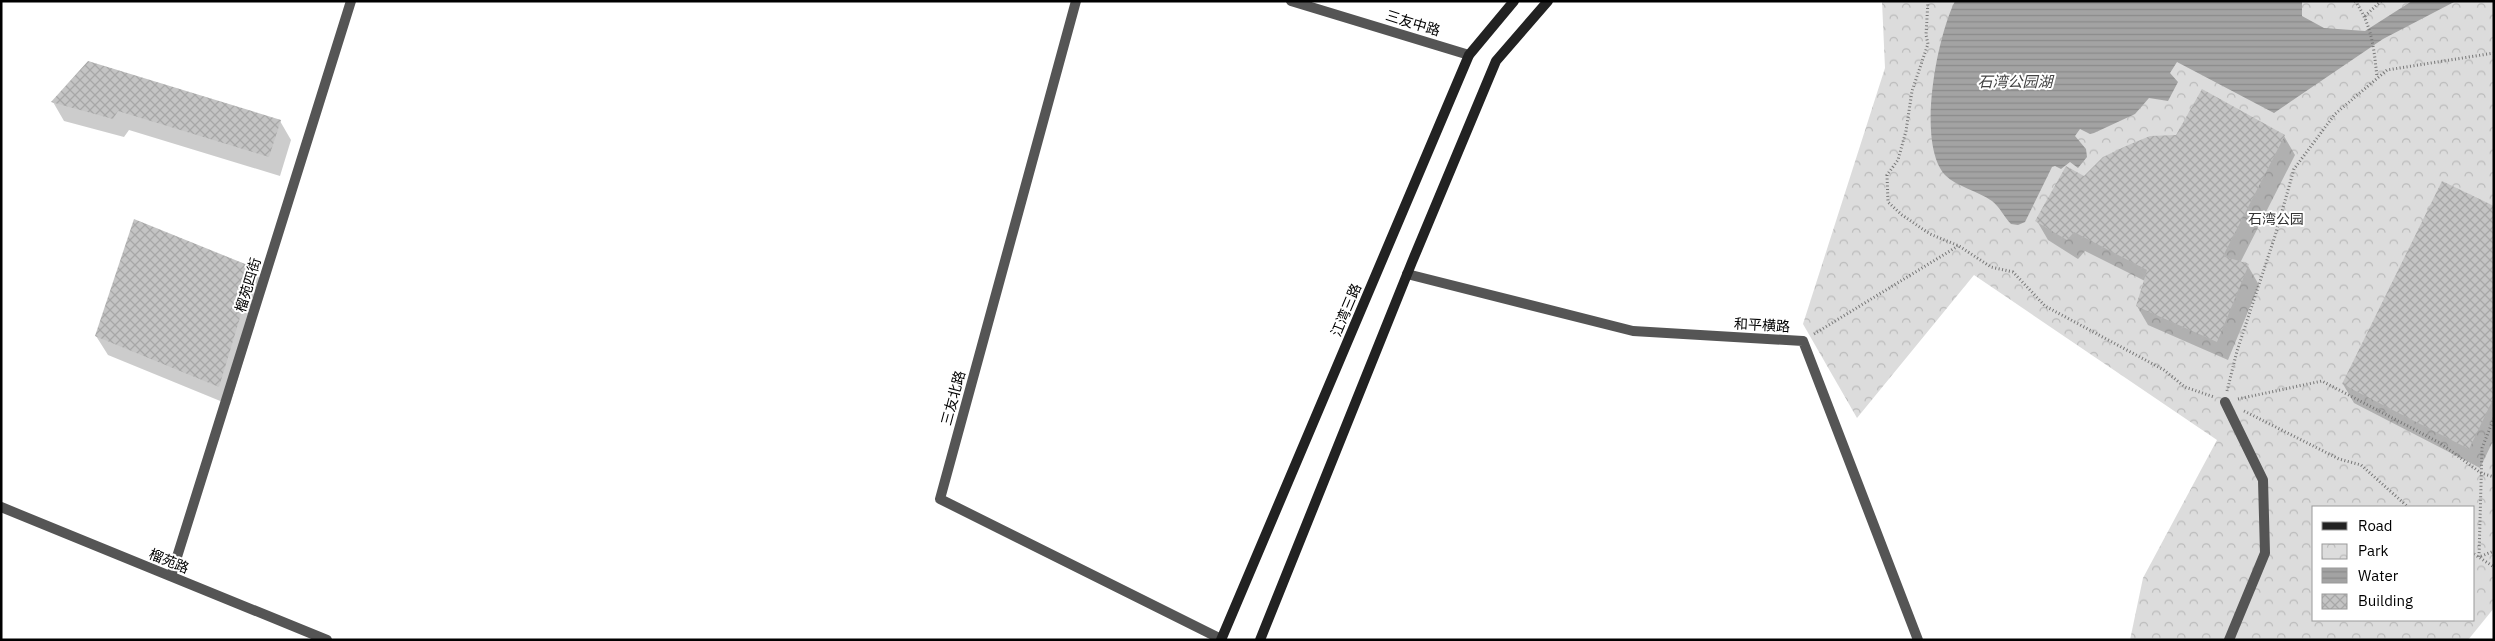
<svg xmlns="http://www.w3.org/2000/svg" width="2495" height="641" font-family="'IBM Plex Sans','Noto Sans SC',sans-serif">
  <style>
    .park { fill: url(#park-crowns); fill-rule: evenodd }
    .water { fill: url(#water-rules) }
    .shadow { fill: #0003 }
    .building { fill: url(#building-cross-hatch) }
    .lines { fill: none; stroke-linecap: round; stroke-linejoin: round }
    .path { stroke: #777; stroke-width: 3; stroke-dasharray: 1 2.5; stroke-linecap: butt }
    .minor { stroke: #555; stroke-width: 10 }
    .tertiary { stroke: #555; stroke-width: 10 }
    .secondary { stroke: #222; stroke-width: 10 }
    .labels { text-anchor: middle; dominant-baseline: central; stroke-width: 4; stroke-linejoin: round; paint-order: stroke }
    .street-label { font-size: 14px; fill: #000; stroke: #fff }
    .park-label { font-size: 14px; fill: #333; stroke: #fff }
    .water-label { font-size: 15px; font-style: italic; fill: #444; stroke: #fff }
  </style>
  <defs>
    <pattern id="park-crowns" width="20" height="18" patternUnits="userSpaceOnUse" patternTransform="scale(1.25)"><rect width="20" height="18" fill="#dcdcdc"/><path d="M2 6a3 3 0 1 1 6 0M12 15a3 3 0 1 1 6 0" fill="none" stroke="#bbb"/></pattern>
    <pattern id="water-rules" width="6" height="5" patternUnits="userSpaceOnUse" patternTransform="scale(1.25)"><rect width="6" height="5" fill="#a3a3a3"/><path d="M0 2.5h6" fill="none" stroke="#8b8b8b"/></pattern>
    <pattern id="building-cross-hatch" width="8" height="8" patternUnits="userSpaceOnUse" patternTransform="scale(1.25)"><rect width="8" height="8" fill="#c4c4c4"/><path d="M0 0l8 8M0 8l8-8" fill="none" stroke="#a7a7a7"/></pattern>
  </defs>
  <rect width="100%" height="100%" fill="#fff"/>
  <!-- park -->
  <path class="park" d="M 1882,1 L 2494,1 L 2494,608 L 2468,640 L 2130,640 L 2143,578 L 2217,440 L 1974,275 L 1857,418 L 1803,324 L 1885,68 ZM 2314,507 L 2474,507 L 2474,620 L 2314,620 Z"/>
  <!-- water -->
  <path class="water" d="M 1955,1 L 2302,1 L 2302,16 L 2324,28 L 2365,31 L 2412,1 L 2456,1 L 2383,39 L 2274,113 L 2177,62 L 2170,73 L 2178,82 L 2168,101 L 2149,98 L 2135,114 L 2094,133 L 2090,134 L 2080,129 L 2075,136 L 2086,149 L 2087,157 L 2078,168 L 2070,162 L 2061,169 L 2055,166 L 2052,167 L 2025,222 L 2018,225 L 2011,224 C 2004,217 2000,207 1992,201 C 1978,191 1957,187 1945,175 C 1916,143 1937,37 1955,1 Z"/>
  <!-- shadow -->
  <path class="shadow" d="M 53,102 L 280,121 L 291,140 L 280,176 L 129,130 L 124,137 L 64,121 Z
    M 2284,136 L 2295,155 L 2240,263 L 2248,266 L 2259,285 L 2228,360 L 2148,325 L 2137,306 L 2145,281 L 2085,251 L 2078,259 L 2048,240 L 2037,221 L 2084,178 Z
    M 2494,207 L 2494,439 L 2480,468 L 2354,403 L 2343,384 Z
    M 254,269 L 265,288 L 230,405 L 108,355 L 96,336 Z"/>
  <!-- building -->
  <path class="building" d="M 88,61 L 281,120 L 269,157 L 118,111 L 113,119 L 51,102 Z
    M 2202,89 L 2285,135 L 2223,256 L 2249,264 L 2217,342 L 2136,306 L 2147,270 L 2074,232 L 2067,240 L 2035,221 L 2066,166 L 2084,176 L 2103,157 L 2126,146 L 2150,136 L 2176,135 Z
    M 2442,181 L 2494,206 L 2494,397 L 2469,449 L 2342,384 Z
    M 134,219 L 255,268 L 219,387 L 95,336 Z"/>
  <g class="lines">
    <!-- path -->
    <path class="path" d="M 1928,1 L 1926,35 L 1928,44 L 1912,91 L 1906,131 L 1898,160 L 1887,175 L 1888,202 L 1902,215 L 1930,234 L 1959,246 L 1991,267 L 2013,272 L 2045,306 L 2164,370 L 2185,387 L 2214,397
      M 2355,1 C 2372,25 2374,49 2377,77
      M 2365,16 L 2381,1
      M 1814,334 L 1958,246
      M 2227,391 L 2237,351 L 2275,236 L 2294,169 L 2335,114 L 2387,70 L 2494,53
      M 2238,399 L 2322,381 L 2440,443 L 2481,473 L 2494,477
      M 2244,411 L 2339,459 L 2361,465 L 2408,507
      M 2494,418 L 2482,448 L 2479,557 L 2494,551
      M 2474,554 L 2494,567"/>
    <!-- minor -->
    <path class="minor" d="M 2225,402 L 2263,480 L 2265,553 L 2229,640"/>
    <!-- tertiary -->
    <path class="tertiary" d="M 1076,1 L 940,499 L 1221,639
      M 1291,1 L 1469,55
      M 1407,274 L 1633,331 L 1803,341 L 1918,640
      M 1,507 L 327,640
      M 171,576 L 351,1"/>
    <!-- secondary -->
    <path class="secondary" d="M 1221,640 L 1469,55 L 1514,1
      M 1260,640 L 1412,262 L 1496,61 L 1548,1"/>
  </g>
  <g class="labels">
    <!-- street labels -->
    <g class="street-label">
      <text transform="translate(1413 23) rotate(17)">三友中路</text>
      <text transform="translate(248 285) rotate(-73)">榴苑四街</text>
      <text transform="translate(1346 310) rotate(-67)">江湾三路</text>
      <text transform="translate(1762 325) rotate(3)">和平横路</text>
      <text transform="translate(953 398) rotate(-75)">三友北路</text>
      <text transform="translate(169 561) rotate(22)">榴苑路</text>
    </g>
    <!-- park labels -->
    <g class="park-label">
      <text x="2276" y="219">石湾公园</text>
    </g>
    <!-- water labels -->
    <g class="water-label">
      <text x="2015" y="81">石湾公园湖</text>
    </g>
  </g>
  <!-- border -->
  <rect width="2495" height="641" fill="none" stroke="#000000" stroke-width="5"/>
  <!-- legend -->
  <rect x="2312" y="506" width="162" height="115" fill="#ffffff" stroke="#999999"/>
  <rect x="2322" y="522" width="25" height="8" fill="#222222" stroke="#999999"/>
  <text x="2358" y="531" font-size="15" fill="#000000">Road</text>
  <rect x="2322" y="544" width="25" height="15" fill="url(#park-crowns)" stroke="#999999"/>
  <text x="2358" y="556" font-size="15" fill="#000000">Park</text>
  <rect x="2322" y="568" width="25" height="15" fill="url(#water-rules)" stroke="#999999"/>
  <text x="2358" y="581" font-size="15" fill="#000000">Water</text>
  <rect x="2322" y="594" width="25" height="15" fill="url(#building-cross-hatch)" stroke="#999999"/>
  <text x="2358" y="606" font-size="15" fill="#000000">Building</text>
</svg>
